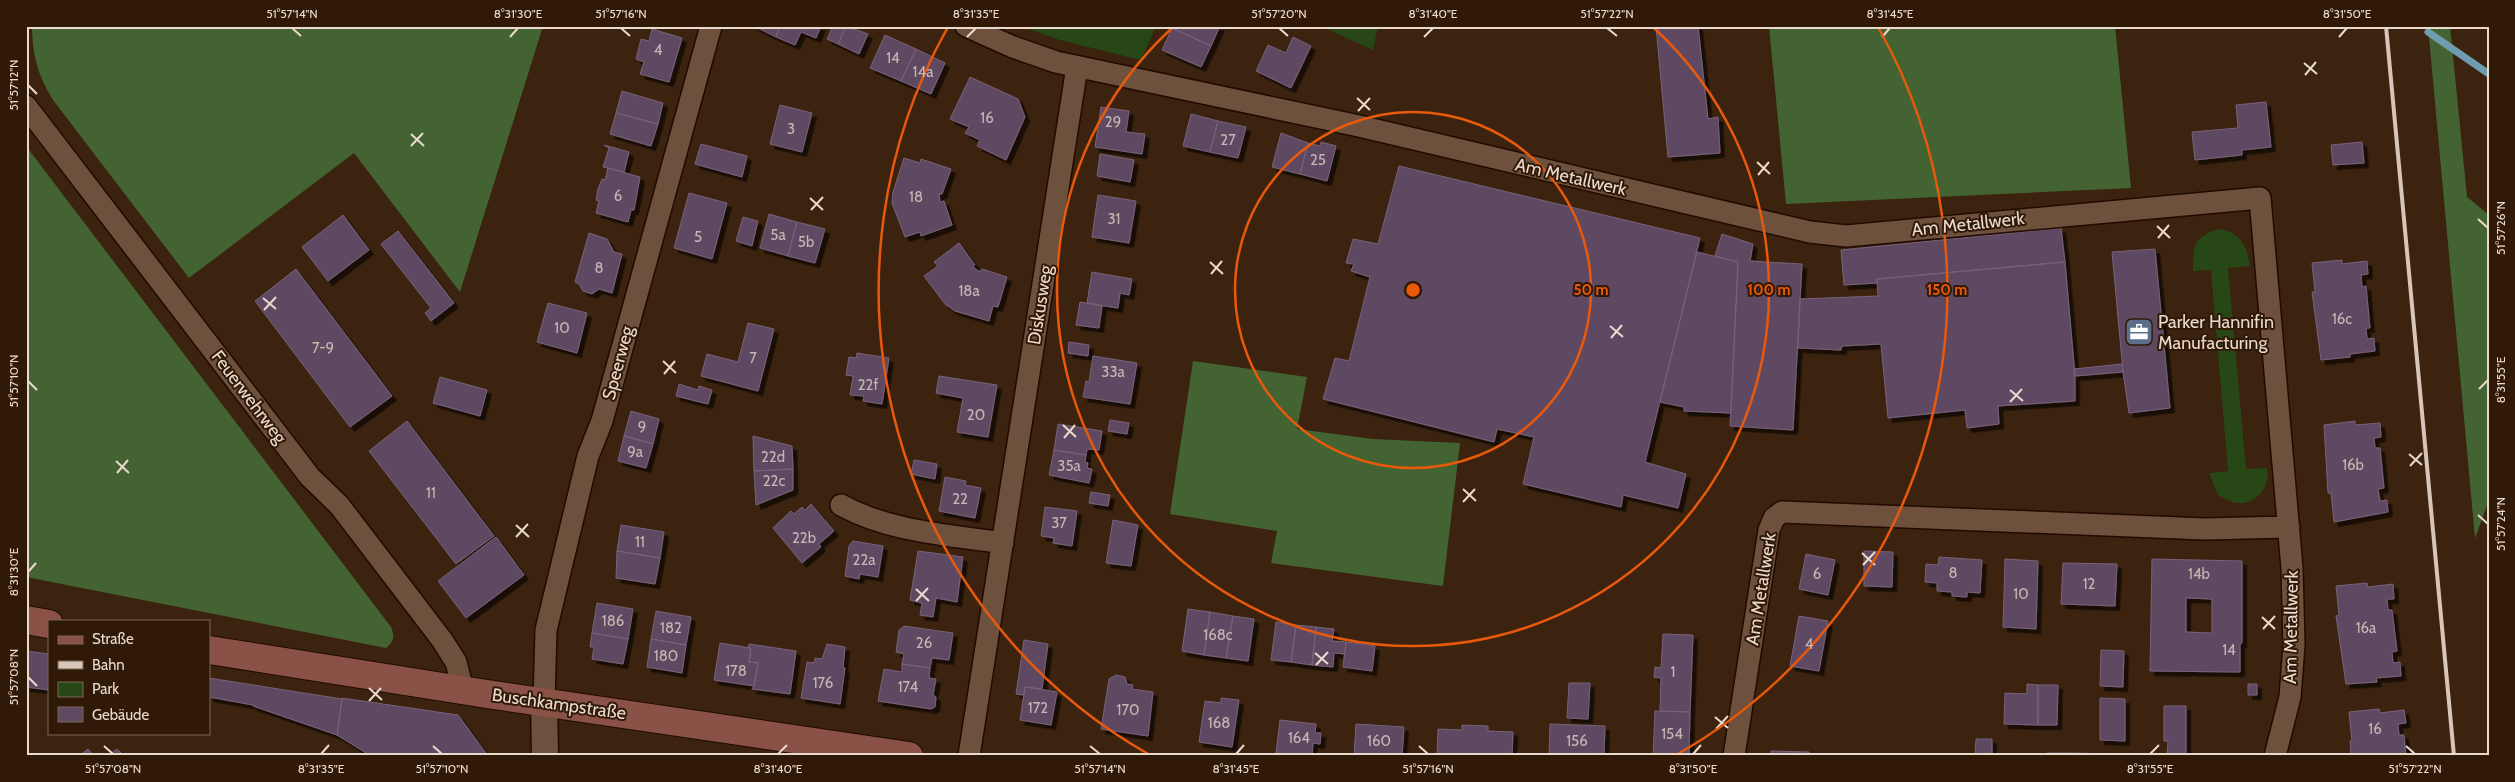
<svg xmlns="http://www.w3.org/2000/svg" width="2515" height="782" font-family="Cabin,sans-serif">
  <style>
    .green { fill: #284717 }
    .forest { fill: #436432 }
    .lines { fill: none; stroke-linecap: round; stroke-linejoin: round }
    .stream { stroke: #6f9cae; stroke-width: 7 }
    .building { fill: #5f4a62; stroke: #78627b; fill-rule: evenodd; filter: url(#shadow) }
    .minor-casing { stroke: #210b00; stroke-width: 24 }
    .tertiary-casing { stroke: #210b00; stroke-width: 29 }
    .secondary-casing { stroke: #210b00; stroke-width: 30 }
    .minor { stroke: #6d513d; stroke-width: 21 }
    .tertiary { stroke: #6d513d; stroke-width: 26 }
    .secondary { stroke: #8a5147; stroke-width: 28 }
    .rail { stroke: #d6c5b8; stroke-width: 4 }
    .ticks { fill: none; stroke: #eadace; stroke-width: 2 }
    .ring { fill: none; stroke: #e8590c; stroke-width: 2.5 }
    .labels { text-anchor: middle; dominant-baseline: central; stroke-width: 4; stroke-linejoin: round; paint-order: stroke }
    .number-label { font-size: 15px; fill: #c7b6b3 }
    .street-label { font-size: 18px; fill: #eadace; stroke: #301906 }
    .poi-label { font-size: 18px; fill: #eadace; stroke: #301906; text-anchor: start }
    .centre { fill: #e8590c; stroke: #301906; stroke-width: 2.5 }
    .ring-label { font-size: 15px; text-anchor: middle; font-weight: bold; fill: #e8590c; stroke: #301906; stroke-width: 4; stroke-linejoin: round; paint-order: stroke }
    .neatline { fill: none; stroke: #eadace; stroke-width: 2 }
    .ticks-label { font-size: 12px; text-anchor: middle; fill: #eadace }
  </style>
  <defs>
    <filter id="shadow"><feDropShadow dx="4.5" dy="4.5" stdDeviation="0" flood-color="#0009"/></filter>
  </defs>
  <rect width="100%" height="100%" fill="#3b230f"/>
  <!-- green -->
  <path class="green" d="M 1020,26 L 1156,26 L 1141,60 L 1060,40 Z
    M 1321,26 L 1378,26 L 1373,50 Z
    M 2219,229 C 2241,233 2247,246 2250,266 L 2228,268 L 2246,469 L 2267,468 C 2271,488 2254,508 2232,502 C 2227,500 2222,497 2218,495 L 2209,473 L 2228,471 L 2211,270 L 2193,271 C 2193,247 2193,237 2219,229 Z"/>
  <!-- forest -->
  <path class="forest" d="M 32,26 L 543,26 L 460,292 L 354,153 L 189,278 L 53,100 C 38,76 32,54 32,26 Z
    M 1769,26 L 2115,26 L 2131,188 L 1786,204 Z
    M 2428,26 L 2450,26 L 2467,197 L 2489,215 L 2489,500 L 2475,538 Z
    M 26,146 L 391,627 C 395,637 394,641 386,648 L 26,577 Z
    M 1193,361 L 1307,377 L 1297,429 L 1373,439 L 1460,443 L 1443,586 L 1271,563 L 1277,531 L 1170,514 Z"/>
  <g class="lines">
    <!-- stream -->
    <path class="stream" d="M 2428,32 L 2489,74"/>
  </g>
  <!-- building -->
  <path class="building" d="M 754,26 L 780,26 L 776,37 Z
    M 780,26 L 821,26 L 816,38 L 801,32 L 795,45 L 776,37 Z
    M 833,26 L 846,26 L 838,44 L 827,39 Z
    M 846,26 L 868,34 L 859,54 L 838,44 Z
    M 1173,26 L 1220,26 L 1211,46 L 1172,28 Z
    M 1656,26 L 1698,26 L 1708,119 L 1718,117 L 1720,153 L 1668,157 Z
    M 1172,28 L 1211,46 L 1201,67 L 1162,50 Z
    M 652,29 L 682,38 L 669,82 L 640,74 L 644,62 L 636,59 L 641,39 L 649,41 Z
    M 885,35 L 916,49 L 901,81 L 870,68 Z
    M 1293,37 L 1311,46 L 1291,88 L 1256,71 L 1268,45 L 1286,53 Z
    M 916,49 L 945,63 L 931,94 L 901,81 Z
    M 970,77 L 1018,99 L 1025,117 L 1006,160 L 977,146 L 980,140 L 965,133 L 969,127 L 950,119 Z
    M 622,91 L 663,103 L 658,124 L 616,113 Z
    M 2266,102 L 2271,147 L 2242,150 L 2242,155 L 2195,160 L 2192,132 L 2238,128 L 2236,105 Z
    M 780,105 L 812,113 L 802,152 L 770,144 Z
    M 1101,107 L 1129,111 L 1126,132 L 1145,134 L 1142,154 L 1095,147 Z
    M 616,113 L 658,124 L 651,146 L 610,134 Z
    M 1191,114 L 1218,121 L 1210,152 L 1183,146 Z
    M 1218,121 L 1246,127 L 1238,158 L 1210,152 Z
    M 1281,133 L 1308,143 L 1300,174 L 1272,167 Z
    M 1321,142 L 1336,146 L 1327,181 L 1300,174 L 1308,143 L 1320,146 Z
    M 2362,142 L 2364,163 L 2333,165 L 2331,145 Z
    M 701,144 L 747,156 L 742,177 L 695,164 Z
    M 604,145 L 629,152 L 624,172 L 603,167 L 609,148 Z
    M 1100,154 L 1134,160 L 1130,182 L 1097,176 Z
    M 904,158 L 920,163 L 921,159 L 951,169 L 942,194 L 939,194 L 940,202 L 944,201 L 952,225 L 921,236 L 920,232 L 905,237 L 892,203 L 893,192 Z
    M 1399,166 L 1700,238 L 1645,462 L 1686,474 L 1678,508 L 1623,495 L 1621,507 L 1523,484 L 1534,437 L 1497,429 L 1494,442 L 1323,399 L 1335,358 L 1349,361 L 1370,277 L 1351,271 L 1354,264 L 1346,263 L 1353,239 L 1378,244 Z
    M 608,168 L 640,177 L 634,210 L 631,210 L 628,222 L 596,213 L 599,201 L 596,200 L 598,189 L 602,179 L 605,180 Z
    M 689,193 L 727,203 L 712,259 L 674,248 Z
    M 1098,195 L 1136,201 L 1129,243 L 1092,237 Z
    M 769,214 L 797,222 L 788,256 L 760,248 Z
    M 343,215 L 369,250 L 328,281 L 302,247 Z
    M 743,217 L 758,221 L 752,246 L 736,241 Z
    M 797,222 L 825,229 L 815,263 L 788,256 Z
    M 2061,228 L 2065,262 L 1877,279 L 1877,283 L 1844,285 L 1841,250 Z
    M 398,231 L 454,303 L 431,321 L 425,313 L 431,308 L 381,244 Z
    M 589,233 L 607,239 L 614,252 L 622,254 L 612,293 L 599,289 L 592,294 L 583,291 L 579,284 L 575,282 Z
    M 1722,234 L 1753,244 L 1750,261 L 1802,264 L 1793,430 L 1730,426 L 1738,262 L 1715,256 Z
    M 959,243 L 975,265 L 973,267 L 980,272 L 982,269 L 1007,277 L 998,307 L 993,306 L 989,321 L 955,311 L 945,304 L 924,276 L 938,266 L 934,262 Z
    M 2155,249 L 2170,408 L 2129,413 L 2123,372 L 2112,252 Z
    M 1697,252 L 1738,262 L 1731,413 L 1684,411 L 1684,407 L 1660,402 Z
    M 2342,260 L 2342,264 L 2367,261 L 2368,274 L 2361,275 L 2362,287 L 2366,286 L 2370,328 L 2366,328 L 2367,339 L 2374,338 L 2375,351 L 2350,354 L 2350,357 L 2321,360 L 2312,292 L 2315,292 L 2312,263 Z
    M 2065,262 L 2075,376 L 2075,401 L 1998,406 L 1999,424 L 1967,428 L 1965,410 L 1888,418 L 1881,344 L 1842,346 L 1841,350 L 1798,348 L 1800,299 L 1878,296 L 1877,279 Z
    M 296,269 L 392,396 L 350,427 L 255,301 Z
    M 1092,272 L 1132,279 L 1129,295 L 1120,293 L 1118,308 L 1087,303 Z
    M 1080,302 L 1102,306 L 1099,328 L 1076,325 Z
    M 548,303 L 587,313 L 577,353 L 537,342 Z
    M 748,323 L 774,329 L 758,391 L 701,376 L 707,354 L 738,362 Z
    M 1069,342 L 1089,345 L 1088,356 L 1068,353 Z
    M 857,353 L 889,358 L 882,404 L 863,401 L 864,396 L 850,395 L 853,376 L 846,375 L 849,357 L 856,358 Z
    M 1093,356 L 1137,363 L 1130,404 L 1083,397 L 1086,381 L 1089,382 Z
    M 2122,364 L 2123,372 L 2075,376 L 2074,369 Z
    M 939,376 L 997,385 L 988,437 L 957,432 L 963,398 L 936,393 Z
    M 440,377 L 487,390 L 480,416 L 433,403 Z
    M 679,384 L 698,390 L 699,386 L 712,390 L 708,404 L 676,396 Z
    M 631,411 L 659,419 L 653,444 L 624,436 Z
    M 1110,420 L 1129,423 L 1127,434 L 1108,431 Z
    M 407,421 L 494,536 L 456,564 L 369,451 Z
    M 2355,421 L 2355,425 L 2380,423 L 2381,437 L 2374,438 L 2375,448 L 2380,448 L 2384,488 L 2378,489 L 2380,501 L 2387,500 L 2388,512 L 2334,522 L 2331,493 L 2328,493 L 2324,425 Z
    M 1058,424 L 1102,431 L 1099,450 L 1087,449 L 1086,455 L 1054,450 Z
    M 624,436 L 653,444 L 646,468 L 618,461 Z
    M 753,436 L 792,446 L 793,469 L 754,471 Z
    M 1054,450 L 1086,455 L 1085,462 L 1088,463 L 1087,468 L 1092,469 L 1089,483 L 1049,475 Z
    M 914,460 L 937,464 L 935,479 L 911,474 Z
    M 793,469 L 793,490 L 756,505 L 754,471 Z
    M 945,477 L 966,481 L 965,485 L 981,488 L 975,518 L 939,511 Z
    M 1091,492 L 1110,495 L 1108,506 L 1089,503 Z
    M 811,504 L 834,531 L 819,544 L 821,547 L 802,563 L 773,528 L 791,511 L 794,514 L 802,507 L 805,510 Z
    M 1045,507 L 1077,511 L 1072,546 L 1053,543 L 1054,538 L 1041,536 Z
    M 1113,520 L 1138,525 L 1131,566 L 1106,563 Z
    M 621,525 L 664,532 L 660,558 L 617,551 Z
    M 496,537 L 524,575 L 466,618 L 438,581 Z
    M 853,541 L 883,546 L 878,577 L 860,574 L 859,579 L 845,576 L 849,546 Z
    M 617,551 L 660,558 L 655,584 L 616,578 Z
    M 918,551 L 963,557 L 957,602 L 936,598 L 933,617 L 920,615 L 922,603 L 910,600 Z
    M 1864,551 L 1893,552 L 1892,587 L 1864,586 Z
    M 1806,554 L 1835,560 L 1828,595 L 1799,589 Z
    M 1939,557 L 1982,560 L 1980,593 L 1967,592 L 1967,597 L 1952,596 L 1952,592 L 1937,591 L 1937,583 L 1925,582 L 1926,564 L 1938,565 Z
    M 2005,559 L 2038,561 L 2036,629 L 2003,627 Z
    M 2152,559 L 2242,561 L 2242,643 L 2240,644 L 2240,672 L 2150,671 ZM 2186,598 L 2212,599 L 2212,633 L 2186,632 Z
    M 2063,563 L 2117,564 L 2115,606 L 2061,604 Z
    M 2367,583 L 2368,587 L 2393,584 L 2394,599 L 2387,599 L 2388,610 L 2392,610 L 2397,651 L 2392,652 L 2393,663 L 2400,662 L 2401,676 L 2376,678 L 2377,682 L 2346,684 L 2336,616 L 2339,615 L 2336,586 Z
    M 597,603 L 633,609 L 628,639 L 592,633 Z
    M 1188,609 L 1210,612 L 1204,655 L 1182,651 Z
    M 656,611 L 691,617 L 686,645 L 651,639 Z
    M 1210,612 L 1233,616 L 1226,658 L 1204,655 Z
    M 1233,616 L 1254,619 L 1248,661 L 1226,658 Z
    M 1799,616 L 1828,621 L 1819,671 L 1790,666 Z
    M 1276,622 L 1296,625 L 1291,662 L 1271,660 Z
    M 1296,625 L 1316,627 L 1312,665 L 1291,662 Z
    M 904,626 L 953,633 L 949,660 L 932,658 L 930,668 L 902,664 L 904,654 L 896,652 L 899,630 Z
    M 1316,627 L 1334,629 L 1332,641 L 1346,642 L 1345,654 L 1334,653 L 1333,667 L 1312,665 Z
    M 592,633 L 628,639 L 623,664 L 592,659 L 594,647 L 590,647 Z
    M 1663,634 L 1693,635 L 1690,712 L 1660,711 L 1661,678 L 1654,677 L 1655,667 L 1661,668 Z
    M 651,639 L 686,645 L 682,673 L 647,667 Z
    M 1024,640 L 1048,644 L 1042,689 L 1025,687 L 1024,695 L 1016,694 Z
    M 1346,642 L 1375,646 L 1372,671 L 1343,667 Z
    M 720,643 L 751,648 L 749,662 L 758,663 L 754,686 L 714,680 Z
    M 749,644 L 796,651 L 790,694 L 752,689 L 754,686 L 758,663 L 749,662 L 751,648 L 748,648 Z
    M 827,644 L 845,647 L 843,668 L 845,668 L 840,704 L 801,698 L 807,662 L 814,663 L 815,658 L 822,659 Z
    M 2101,650 L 2124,651 L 2123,687 L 2100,686 Z
    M 26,651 L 49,654 L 49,690 L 26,687 Z
    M 902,664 L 930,668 L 929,678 L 936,679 L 933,695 L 936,697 L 935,707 L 931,709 L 878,701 L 884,669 L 902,672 Z
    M 1116,675 L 1125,677 L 1127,684 L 1133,685 L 1132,689 L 1153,692 L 1148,736 L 1101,729 L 1109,679 Z
    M 209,678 L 342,699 L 337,735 L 253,706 L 253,705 L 209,697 Z
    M 1569,683 L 1590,683 L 1588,719 L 1567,718 Z
    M 2027,684 L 2038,685 L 2038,725 L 2004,724 L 2005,693 L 2027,694 Z
    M 2248,684 L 2257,684 L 2257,695 L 2248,695 Z
    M 2038,685 L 2058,685 L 2057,725 L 2038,725 Z
    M 1025,687 L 1057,692 L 1051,725 L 1020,720 Z
    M 342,698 L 458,715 L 488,756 L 371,756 L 337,735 Z
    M 1221,698 L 1239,700 L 1232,747 L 1199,742 L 1205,701 L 1221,703 Z
    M 2100,698 L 2125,699 L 2125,741 L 2100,740 Z
    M 2164,706 L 2186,706 L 2186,756 L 2167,756 L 2168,741 L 2164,741 Z
    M 2379,709 L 2380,713 L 2404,710 L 2406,723 L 2398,724 L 2399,735 L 2404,735 L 2406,756 L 2351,756 L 2350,741 L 2352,741 L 2349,712 Z
    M 1655,711 L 1690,712 L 1689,756 L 1653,756 Z
    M 1280,720 L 1316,724 L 1315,733 L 1321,733 L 1320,744 L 1313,743 L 1312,756 L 1276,753 Z
    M 1356,724 L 1404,727 L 1402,756 L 1354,756 Z
    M 1550,724 L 1605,726 L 1604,756 L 1549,756 Z
    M 1462,725 L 1488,726 L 1488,731 L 1513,732 L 1512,756 L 1437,756 L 1438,729 L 1462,730 Z
    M 1976,739 L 1992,739 L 1992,756 L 1975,756 Z
    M 88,749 L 94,756 L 79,756 Z
    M 117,749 L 124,756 L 108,756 Z
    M 1771,751 L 1809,752 L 1809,756 L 1771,756 Z
    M 2047,753 L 2073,753 L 2073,756 L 2047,756 Z
    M 2073,753 L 2117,754 L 2117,756 L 2073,756 Z"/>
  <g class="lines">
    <defs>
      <path id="minor" d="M 966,26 L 1013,47 L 1056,62 L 1359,126 L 1810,232 L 1846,236 L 2260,198 L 2292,568 L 2294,645 L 2290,697 L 2275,756
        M 26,106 L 310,477 L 339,505 L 442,640 L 456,662 L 463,690
        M 841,505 C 890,532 949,535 1003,543
        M 544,701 L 546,630 L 588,456 L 602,421 L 711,26
        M 969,756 L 1077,67
        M 1734,756 L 1769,530 L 1774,518 L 1782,512 L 2205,529 L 2289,527"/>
      <path id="tertiary" d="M 544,701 L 545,756"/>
      <path id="secondary" d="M 26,620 L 49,624
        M 209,650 L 487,694 L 909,756"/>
    </defs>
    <!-- minor casing -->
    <use href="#minor" class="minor-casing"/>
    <!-- tertiary casing -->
    <use href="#tertiary" class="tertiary-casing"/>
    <!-- secondary casing -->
    <use href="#secondary" class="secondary-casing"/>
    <!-- minor -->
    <use href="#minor" class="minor"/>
    <!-- tertiary -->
    <use href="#tertiary" class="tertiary"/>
    <!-- secondary -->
    <use href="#secondary" class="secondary"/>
    <!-- rail -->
    <path class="rail" d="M 2386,26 L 2454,756"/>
  </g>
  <!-- ticks -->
  <path class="ticks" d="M 292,28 L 301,36M 621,28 L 630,36M 1279,28 L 1288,36M 1607,28 L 1617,36M 510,37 L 518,28M 967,37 L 976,28M 1424,37 L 1433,28M 1882,37 L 1890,28M 2339,37 L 2347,28M 2304,63 L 2317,74M 2305,75 L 2316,62M 28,85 L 37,94M 1357,98 L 1370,110M 1358,111 L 1370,98M 411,134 L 424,146M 411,146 L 423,133M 1757,162 L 1770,174M 1758,175 L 1769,162M 810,198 L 823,210M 811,210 L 823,197M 2478,219 L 2488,228M 2157,226 L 2170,238M 2158,238 L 2169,225M 1210,262 L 1223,274M 1211,274 L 1222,261M 263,298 L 276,309M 264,310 L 276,297M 1610,326 L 1623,337M 1611,338 L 1622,325M 663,361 L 676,373M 664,374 L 675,361M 28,381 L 37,390M 2479,389 L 2488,380M 2010,390 L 2023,401M 2010,402 L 2022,389M 1063,425 L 1076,437M 1064,438 L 1075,425M 2409,454 L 2422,465M 116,461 L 129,473M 2410,466 L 2422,453M 117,473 L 128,460M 1463,489 L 1476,501M 1463,502 L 1475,489M 2478,515 L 2488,524M 516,525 L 529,537M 516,537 L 528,524M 1862,553 L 1875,565M 1863,565 L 1875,552M 28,572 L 36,563M 916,589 L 929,601M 916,601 L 928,588M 2262,617 L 2275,629M 2263,629 L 2275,616M 1315,653 L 1328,664M 1316,665 L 1328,652M 28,677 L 37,686M 369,688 L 382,700M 369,701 L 381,688M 1715,717 L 1728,728M 1716,729 L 1728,716M 104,746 L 113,754M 433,746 L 442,754M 1090,746 L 1100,754M 1419,746 L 1428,754M 2406,746 L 2415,754M 321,754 L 329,745M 778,754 L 787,745M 1236,754 L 1244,745M 1693,754 L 1701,745M 2150,754 L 2159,745"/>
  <!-- distance rings -->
  <g class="ring">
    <circle cx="1413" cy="290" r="178"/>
    <path d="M1654 28A356 356 0 1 1 1172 28"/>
    <path d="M1150 755A534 534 0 0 1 948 27M1878 27A534 534 0 0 1 1676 755"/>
  </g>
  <!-- icons -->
  <defs>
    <symbol id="office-square" viewBox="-11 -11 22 22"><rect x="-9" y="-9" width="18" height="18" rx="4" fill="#5c6f8a" stroke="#301906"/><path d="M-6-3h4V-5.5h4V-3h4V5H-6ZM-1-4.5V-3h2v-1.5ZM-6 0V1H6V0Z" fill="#fff"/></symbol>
  </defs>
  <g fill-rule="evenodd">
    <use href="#office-square" x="2123" y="316" width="32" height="32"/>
  </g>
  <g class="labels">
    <!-- number labels -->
    <g class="number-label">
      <text x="658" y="50">4</text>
      <text x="893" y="58">14</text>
      <text x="923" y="72">14a</text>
      <text x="987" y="118">16</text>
      <text x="1113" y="122">29</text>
      <text x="791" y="129">3</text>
      <text x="1228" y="140">27</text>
      <text x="1318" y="160">25</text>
      <text x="618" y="196">6</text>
      <text x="916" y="197">18</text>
      <text x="1114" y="219">31</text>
      <text x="778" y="235">5a</text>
      <text x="698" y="237">5</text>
      <text x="806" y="242">5b</text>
      <text x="599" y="268">8</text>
      <text x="969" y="291">18a</text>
      <text x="2342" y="319">16c</text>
      <text x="562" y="328">10</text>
      <text x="323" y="348">7-9</text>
      <text x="753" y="358">7</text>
      <text x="1113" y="372">33a</text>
      <text x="868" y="385">22f</text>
      <text x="976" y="415">20</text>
      <text x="642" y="427">9</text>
      <text x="635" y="452">9a</text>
      <text x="773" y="457">22d</text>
      <text x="2353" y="465">16b</text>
      <text x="1069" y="466">35a</text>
      <text x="774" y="481">22c</text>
      <text x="431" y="493">11</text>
      <text x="960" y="499">22</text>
      <text x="1059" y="523">37</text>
      <text x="804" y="538">22b</text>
      <text x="640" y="542">11</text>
      <text x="864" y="560">22a</text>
      <text x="1953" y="573">8</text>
      <text x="1817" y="574">6</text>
      <text x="2199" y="574">14b</text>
      <text x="2089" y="584">12</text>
      <text x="2021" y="594">10</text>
      <text x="613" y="621">186</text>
      <text x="671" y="628">182</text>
      <text x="2366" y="628">16a</text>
      <text x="1218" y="635">168c</text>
      <text x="924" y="643">26</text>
      <text x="1809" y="644">4</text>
      <text x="2229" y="650">14</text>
      <text x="666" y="656">180</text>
      <text x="736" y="671">178</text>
      <text x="1673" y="672">1</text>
      <text x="823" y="683">176</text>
      <text x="908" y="687">174</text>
      <text x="1038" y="708">172</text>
      <text x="1128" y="710">170</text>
      <text x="1219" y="723">168</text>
      <text x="2375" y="729">16</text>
      <text x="1672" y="734">154</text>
      <text x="1299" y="738">164</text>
      <text x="1379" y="741">160</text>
      <text x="1577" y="741">156</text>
    </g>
    <!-- street labels -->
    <g class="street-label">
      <text transform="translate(1571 177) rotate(13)">Am Metallwerk</text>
      <text transform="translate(1968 224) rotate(-6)">Am Metallwerk</text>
      <text transform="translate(1040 305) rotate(-81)">Diskusweg</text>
      <text transform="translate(618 363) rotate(-75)">Speerweg</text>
      <text transform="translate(249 397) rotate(53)">Feuerwehrweg</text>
      <text transform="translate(1761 589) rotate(-81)">Am Metallwerk</text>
      <text transform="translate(2291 627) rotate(-89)">Am Metallwerk</text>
      <text transform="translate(559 704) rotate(8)">Buschkampstraße</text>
    </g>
    <!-- poi labels -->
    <g class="poi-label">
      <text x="2158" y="322">Parker Hannifin<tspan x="2158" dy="21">Manufacturing</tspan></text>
    </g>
  </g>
  <circle cx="1413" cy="290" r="8" class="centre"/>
  <g class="ring-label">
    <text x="1591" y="295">50 m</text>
    <text x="1769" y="295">100 m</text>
    <text x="1947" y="295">150 m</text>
  </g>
  <!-- border -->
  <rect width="2515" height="782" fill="none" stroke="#301906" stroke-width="55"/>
  <!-- legend -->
  <rect x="48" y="620" width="162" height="115" fill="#301906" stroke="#7a6656"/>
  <rect x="58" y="636" width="25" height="8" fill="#8a5147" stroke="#7a6656"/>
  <text x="92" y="644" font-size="15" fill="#eadace">Straße</text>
  <rect x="58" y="661" width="25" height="8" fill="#d6c5b8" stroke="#7a6656"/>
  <text x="92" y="670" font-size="15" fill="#eadace">Bahn</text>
  <rect x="58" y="682" width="25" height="15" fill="#284717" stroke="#7a6656"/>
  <text x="92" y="694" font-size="15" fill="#eadace">Park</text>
  <rect x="58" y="707" width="25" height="15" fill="#5f4a62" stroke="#7a6656"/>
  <text x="92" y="720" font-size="15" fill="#eadace">Gebäude</text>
  <rect x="28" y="28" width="2460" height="726" class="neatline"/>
  <g class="ticks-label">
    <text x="292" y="18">51°57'14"N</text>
    <text x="518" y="18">8°31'30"E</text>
    <text x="621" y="18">51°57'16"N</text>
    <text x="976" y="18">8°31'35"E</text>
    <text x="1279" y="18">51°57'20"N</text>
    <text x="1433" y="18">8°31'40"E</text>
    <text x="1607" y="18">51°57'22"N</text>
    <text x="1890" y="18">8°31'45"E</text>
    <text x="2347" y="18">8°31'50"E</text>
    <text transform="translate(14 85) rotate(-90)" y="4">51°57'12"N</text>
    <text transform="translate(2501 228) rotate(-90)" y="4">51°57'26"N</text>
    <text transform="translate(2501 380) rotate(-90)" y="4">8°31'55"E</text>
    <text transform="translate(14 381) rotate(-90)" y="4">51°57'10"N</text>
    <text transform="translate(2501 524) rotate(-90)" y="4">51°57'24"N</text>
    <text transform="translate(14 572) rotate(-90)" y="4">8°31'30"E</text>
    <text transform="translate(14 677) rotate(-90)" y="4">51°57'08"N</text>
    <text x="113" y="773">51°57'08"N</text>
    <text x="321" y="773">8°31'35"E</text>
    <text x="442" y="773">51°57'10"N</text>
    <text x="778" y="773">8°31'40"E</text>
    <text x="1100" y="773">51°57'14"N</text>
    <text x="1236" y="773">8°31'45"E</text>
    <text x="1428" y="773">51°57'16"N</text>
    <text x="1693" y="773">8°31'50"E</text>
    <text x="2150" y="773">8°31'55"E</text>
    <text x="2415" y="773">51°57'22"N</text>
  </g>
</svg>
